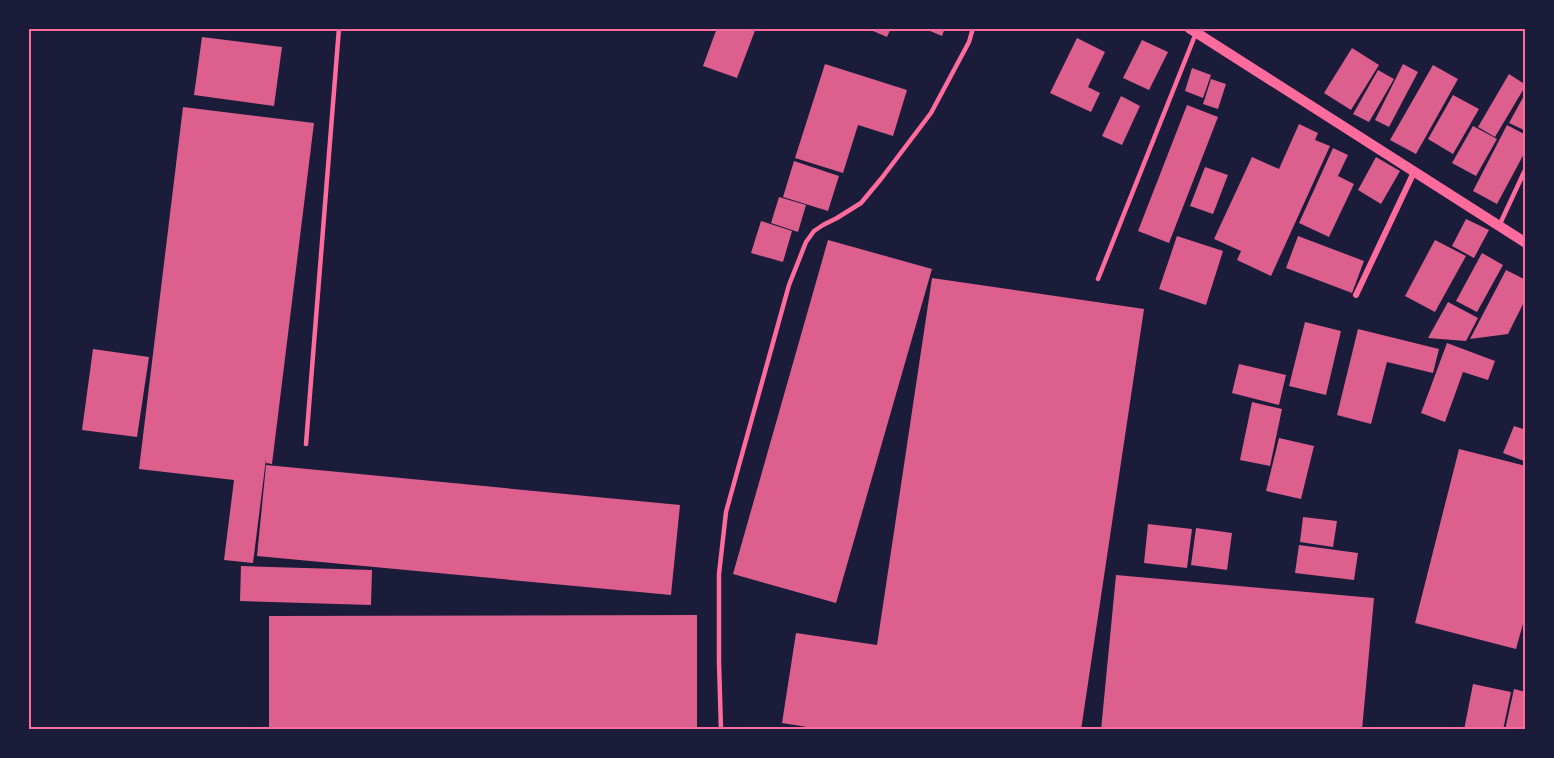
<svg xmlns="http://www.w3.org/2000/svg" width="1554" height="758" font-family="Quicksand,sans-serif">
  <style>
    .building { fill: #dd5f8e }
    .lines { fill: none; stroke-linecap: round; stroke-linejoin: round }
    .service { stroke: #ff6b9d; stroke-width: 4.5 }
    .minor { stroke: #ff6b9d; stroke-width: 6 }
    .tertiary { stroke: #ff6b9d; stroke-width: 10 }
    .neatline { fill: none; stroke: #ff6b9d; stroke-width: 2 }
  </style>
  <rect width="100%" height="100%" fill="#1b1b3a"/>
  <!-- building -->
  <path class="building" d="M 717,28 L 756,28 L 737,78 L 703,66 Z
    M 866,28 L 891,28 L 887,37 Z
    M 923,28 L 945,28 L 942,36 Z
    M 202,37 L 282,47 L 274,106 L 194,95 Z
    M 1077,38 L 1105,52 L 1088,87 L 1100,93 L 1091,112 L 1050,93 Z
    M 1142,40 L 1168,52 L 1149,90 L 1123,78 Z
    M 1352,48 L 1379,65 L 1351,110 L 1324,93 Z
    M 825,64 L 907,90 L 893,136 L 858,125 L 843,173 L 795,158 Z
    M 1403,64 L 1418,72 L 1389,127 L 1375,120 Z
    M 1433,65 L 1458,79 L 1416,154 L 1390,140 Z
    M 1192,68 L 1211,75 L 1203,98 L 1185,91 Z
    M 1378,70 L 1394,79 L 1369,122 L 1353,114 Z
    M 1509,74 L 1526,85 L 1495,137 L 1478,127 Z
    M 1211,79 L 1226,84 L 1218,109 L 1203,104 Z
    M 1526,92 L 1526,131 L 1509,123 Z
    M 1453,95 L 1479,109 L 1453,154 L 1428,139 Z
    M 1121,96 L 1140,106 L 1122,145 L 1102,136 Z
    M 1187,105 L 1218,117 L 1169,243 L 1138,231 Z
    M 183,107 L 314,123 L 272,464 L 266,463 L 266,459 L 253,563 L 224,560 L 234,480 L 139,469 Z
    M 1299,124 L 1318,133 L 1315,140 L 1330,146 L 1271,276 L 1237,260 L 1241,251 L 1214,239 L 1252,157 L 1279,169 Z
    M 1507,125 L 1526,135 L 1526,150 L 1497,204 L 1473,191 Z
    M 1473,126 L 1497,139 L 1476,176 L 1452,163 Z
    M 1333,148 L 1348,155 L 1338,176 L 1354,184 L 1329,237 L 1299,223 Z
    M 1376,157 L 1400,171 L 1381,204 L 1358,190 Z
    M 794,161 L 839,176 L 828,211 L 783,197 Z
    M 1205,167 L 1228,175 L 1213,214 L 1190,206 Z
    M 779,197 L 806,205 L 798,232 L 771,223 Z
    M 1466,219 L 1489,230 L 1474,258 L 1452,246 Z
    M 761,221 L 792,231 L 783,262 L 751,253 Z
    M 1177,236 L 1223,251 L 1206,305 L 1159,289 Z
    M 1298,236 L 1364,261 L 1352,293 L 1286,268 Z
    M 828,240 L 932,269 L 836,603 L 733,574 Z
    M 1435,240 L 1466,256 L 1435,312 L 1405,296 Z
    M 1482,253 L 1503,265 L 1477,312 L 1456,301 Z
    M 1506,270 L 1526,280 L 1526,298 L 1508,334 L 1470,339 Z
    M 932,278 L 1144,309 L 1081,730 L 826,730 L 782,723 L 796,633 L 877,645 Z
    M 1448,302 L 1478,318 L 1466,341 L 1428,338 Z
    M 1305,322 L 1341,331 L 1326,395 L 1289,386 Z
    M 1358,329 L 1439,349 L 1433,373 L 1387,362 L 1371,424 L 1337,415 Z
    M 1447,343 L 1495,361 L 1488,380 L 1463,372 L 1445,422 L 1421,413 Z
    M 93,349 L 149,357 L 137,437 L 82,430 Z
    M 1239,364 L 1286,375 L 1279,405 L 1232,393 Z
    M 1252,402 L 1282,409 L 1270,466 L 1240,460 Z
    M 1514,426 L 1526,430 L 1526,456 L 1524,461 L 1503,453 Z
    M 1279,438 L 1314,446 L 1301,499 L 1266,491 Z
    M 1459,449 L 1526,466 L 1526,613 L 1516,649 L 1415,623 Z
    M 266,465 L 680,505 L 671,595 L 257,556 Z
    M 1303,517 L 1337,521 L 1333,547 L 1300,542 Z
    M 1148,524 L 1192,529 L 1187,568 L 1144,563 Z
    M 1196,528 L 1232,533 L 1227,570 L 1191,565 Z
    M 1299,545 L 1358,553 L 1354,580 L 1295,573 Z
    M 241,566 L 372,570 L 371,605 L 240,601 Z
    M 1116,575 L 1374,598 L 1362,730 L 1101,730 Z
    M 697,615 L 697,730 L 269,730 L 269,616 Z
    M 1473,684 L 1511,692 L 1503,730 L 1464,730 Z
    M 1514,689 L 1526,692 L 1526,730 L 1505,730 Z"/>
  <g class="lines">
    <!-- service -->
    <path class="service" d="M 1499,226 L 1526,168
      M 1098,279 L 1196,33
      M 306,444 L 339,28
      M 721,730 L 719,662 L 719,574 L 726,512 L 789,285 L 806,242 L 814,231 L 823,225 L 837,218 L 861,203 L 881,179 L 931,113 L 969,42 L 973,28"/>
    <!-- minor -->
    <path class="minor" d="M 1356,295 L 1414,172"/>
    <!-- tertiary -->
    <path class="tertiary" d="M 1189,28 L 1526,243"/>
  </g>
  <!-- border -->
  <rect width="1554" height="758" fill="none" stroke="#1b1b3a" stroke-width="60"/>
  <rect x="30" y="30" width="1494" height="698" class="neatline"/>
</svg>
